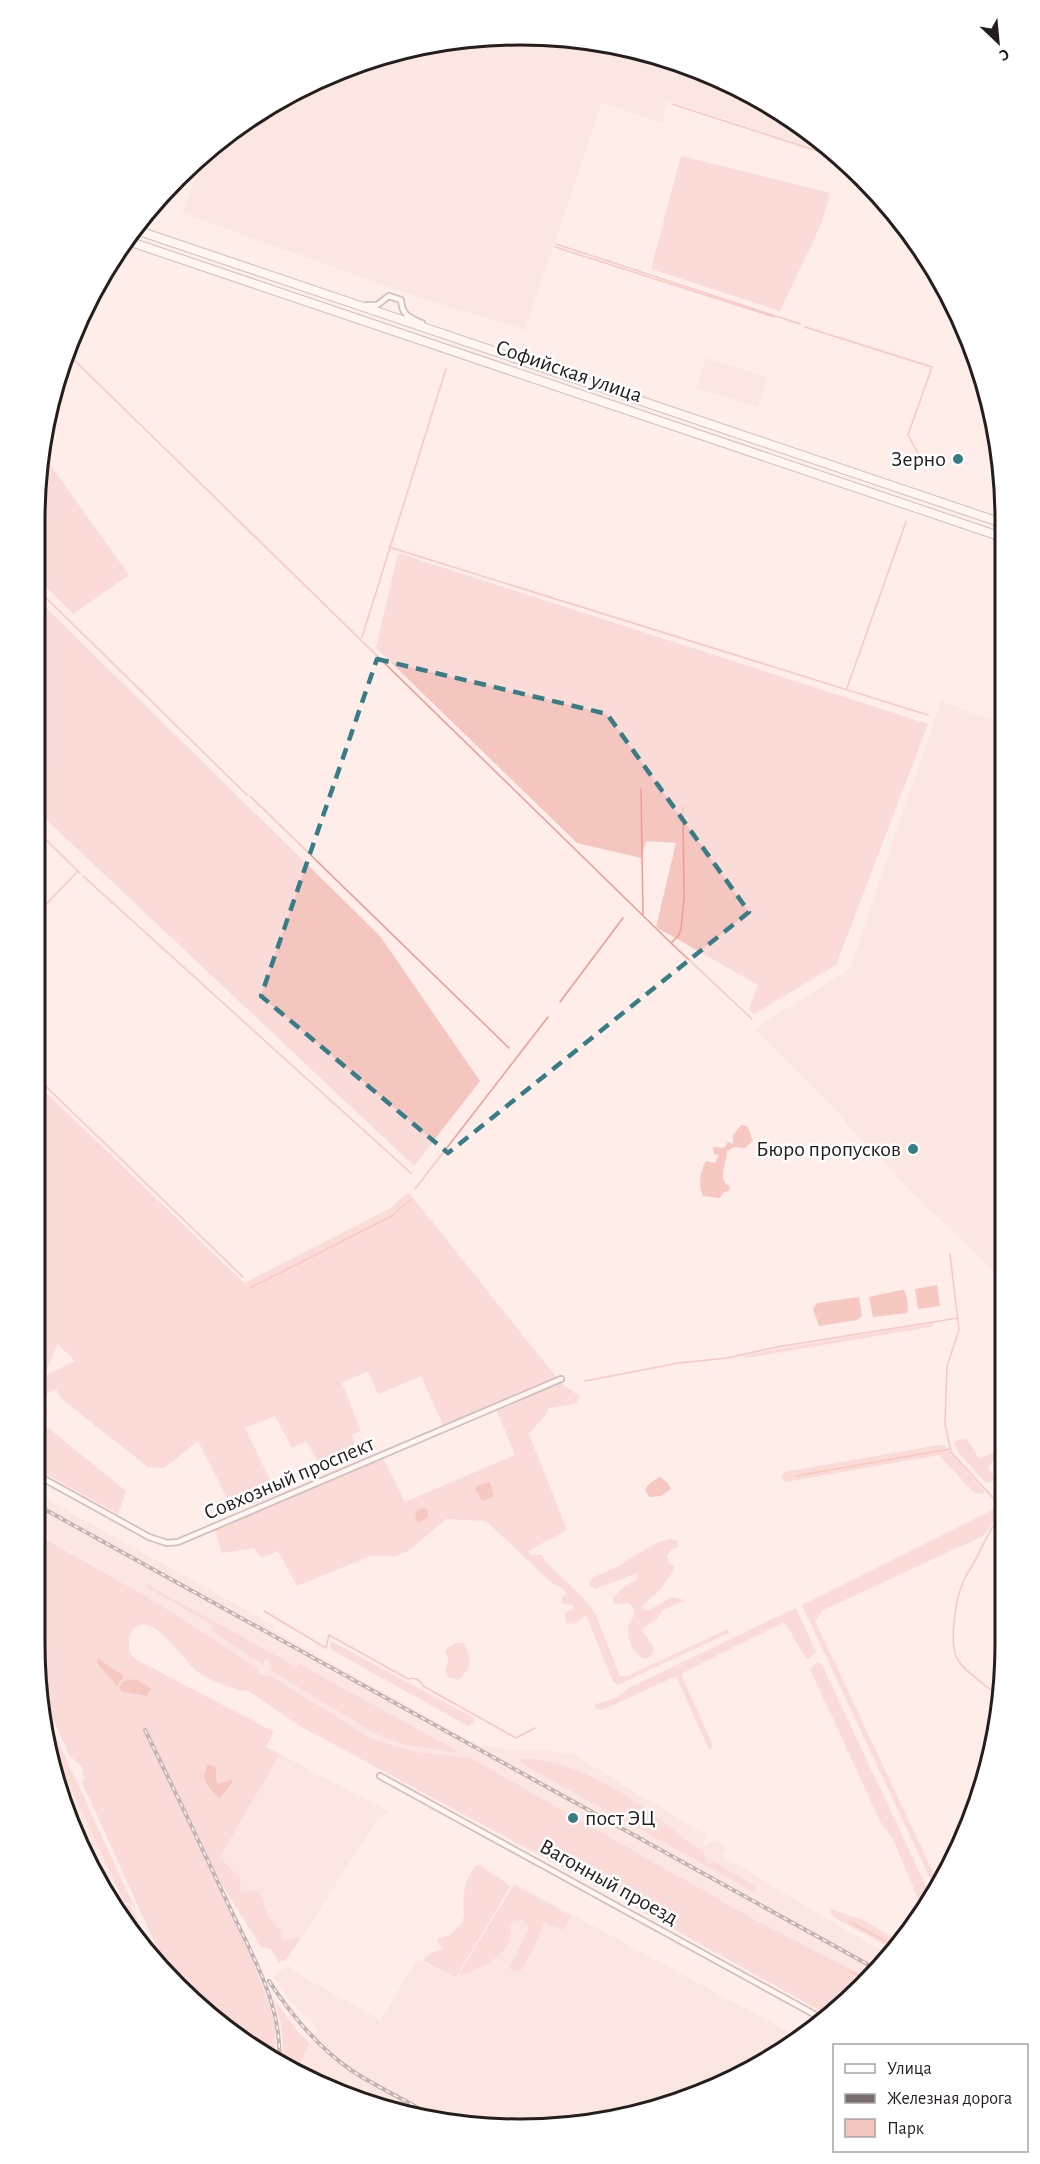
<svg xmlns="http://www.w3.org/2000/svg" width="1040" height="2164" font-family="'Alegreya Sans',sans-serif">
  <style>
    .built { fill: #f8deda }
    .green { fill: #f5c6c0; fill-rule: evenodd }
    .water { fill: #ee9c91 }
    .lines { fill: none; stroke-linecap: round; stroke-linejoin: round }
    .stream { stroke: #ee9c91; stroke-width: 1.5 }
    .minor-casing { stroke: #9a8a88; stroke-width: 8 }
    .tertiary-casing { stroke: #9a8a88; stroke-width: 9 }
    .primary-casing { stroke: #9a8a88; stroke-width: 10 }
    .minor { stroke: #fff; stroke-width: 4.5 }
    .tertiary { stroke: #fff; stroke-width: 6 }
    .primary { stroke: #fff; stroke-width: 8 }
    .rail-casing { stroke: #786d6c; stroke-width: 4 }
    .rail { stroke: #fff; stroke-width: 1.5; stroke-dasharray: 4.5; stroke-linecap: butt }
    .marked { fill: none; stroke: #367d87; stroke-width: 4.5; stroke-dasharray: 12 8; stroke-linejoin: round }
    .poi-dot { fill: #367d87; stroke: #fff; stroke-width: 2 }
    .labels { text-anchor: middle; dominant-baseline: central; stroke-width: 5; stroke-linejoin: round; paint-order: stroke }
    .street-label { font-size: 22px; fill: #241e1d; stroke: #fff }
    .poi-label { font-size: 22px; fill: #241e1d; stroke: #fff; text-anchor: end }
    .rim { fill: none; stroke: #241e1d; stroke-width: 3 }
  </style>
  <rect width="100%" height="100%" fill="#ffedea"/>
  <!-- built -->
  <path class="built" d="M 520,35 L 615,44 L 706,72 L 816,135 L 837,156 L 669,101 L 661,123 L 602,103 L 525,330 L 418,297 L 182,213 L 207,152 L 251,116 L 335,71 L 426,44 Z
    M 706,358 L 768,377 L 758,407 L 696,388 Z
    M 941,701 L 1002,724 L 1004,1282 L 896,1176 L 889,1166 L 852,1131 L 841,1115 L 754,1029 L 850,969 Z
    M 35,1493 L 275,1626 L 274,1630 L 476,1744 L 509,1750 L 539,1750 L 573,1754 L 707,1836 L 702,1842 L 705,1845 L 710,1842 L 719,1842 L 727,1847 L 723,1856 L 835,1924 L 890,1955 L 870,1979 L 757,1921 L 471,1758 L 416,1752 L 372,1739 L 265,1682 L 144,1595 L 35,1531 Z
    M 51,1745 L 116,1884 L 105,1884 L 60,1800 Z
    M 280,1754 L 389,1812 L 377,1821 L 301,1938 L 292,1938 L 287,1942 L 282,1939 L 281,1930 L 271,1922 L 266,1910 L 263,1895 L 244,1893 L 240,1890 L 241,1879 L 220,1857 Z
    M 514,1883 L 796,2036 L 735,2079 L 584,2125 L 425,2120 L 334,2092 L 296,2072 L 318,2029 L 290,2001 L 273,1976 L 288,1965 L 299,1974 L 380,2020 L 417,1960 L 455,1979 Z"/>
  <!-- green -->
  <path class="green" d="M 681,156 L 830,193 L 822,222 L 780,311 L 651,269 Z
    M 41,452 L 129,575 L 73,614 L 35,576 L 35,520 Z
    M 398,553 L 928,724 L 836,965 L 754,1014 L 749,1009 L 758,985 L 656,927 L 676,843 L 646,841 L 641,858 L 577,843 L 376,648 Z
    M 35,597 L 380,936 L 480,1081 L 414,1166 L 35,809 Z
    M 35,1082 L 244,1283 L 391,1208 L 406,1194 L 410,1194 L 557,1378 L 443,1425 L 421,1376 L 378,1394 L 368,1371 L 342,1383 L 361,1431 L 352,1435 L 356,1449 L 320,1464 L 306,1441 L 292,1448 L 275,1416 L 245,1428 L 277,1494 L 234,1512 L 198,1441 L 164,1468 L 148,1467 L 63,1400 L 56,1389 L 35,1400 ZM 58,1344 L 75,1361 L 43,1377 Z
    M 933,1323 L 934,1325 L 931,1327 L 746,1358 L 743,1356 L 777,1349 Z
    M 556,1383 L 561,1383 L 579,1396 L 578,1403 L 549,1408 C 543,1422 538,1422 529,1434 L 567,1530 L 528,1551 L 531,1555 L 541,1555 L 545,1561 L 588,1603 L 595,1613 L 620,1676 L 627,1676 L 728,1629 L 729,1633 L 617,1685 L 613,1681 L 586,1615 L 575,1624 L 566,1623 L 565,1613 L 574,1608 L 573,1605 L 562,1604 L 562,1597 L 567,1593 L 560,1586 L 554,1585 L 486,1521 L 446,1519 L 408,1551 L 396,1556 L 370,1556 L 297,1586 L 278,1551 L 262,1558 L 254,1548 L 222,1553 L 215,1530 L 383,1458 L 405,1502 L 515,1455 L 496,1409 Z
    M 35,1411 L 49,1412 L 41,1422 L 126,1491 L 118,1514 L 35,1468 Z
    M 964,1439 L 967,1440 L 979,1458 C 987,1457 991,1452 999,1451 L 1005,1440 L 1005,1458 L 992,1462 L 988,1469 L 993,1474 L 994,1481 L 986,1483 L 958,1452 L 954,1443 L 957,1440 Z
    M 939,1445 L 944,1445 L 985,1492 L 983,1494 L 973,1492 L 939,1455 L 786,1482 L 781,1477 L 785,1472 Z
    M 996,1508 L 995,1520 L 983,1536 L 823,1610 L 815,1621 L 939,1885 L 936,1891 L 802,1605 Z
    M 35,1533 L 144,1595 L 258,1668 L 257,1674 L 271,1676 L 372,1739 L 416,1752 L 471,1758 L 757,1921 L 870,1979 L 864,1987 L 826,2014 L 625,1902 L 625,1897 L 607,1887 L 604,1890 L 298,1725 L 247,1690 L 241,1691 C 228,1686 210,1681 198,1672 C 184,1661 156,1616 138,1626 C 132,1629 129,1636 129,1642 C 129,1650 129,1653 135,1659 L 274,1732 L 266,1747 L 280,1754 L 220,1857 L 241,1879 L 240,1890 L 244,1893 C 264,1887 262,1896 266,1910 C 269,1919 274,1924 281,1930 L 282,1939 L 287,1941 L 292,1938 L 301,1938 L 285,1961 L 279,1962 L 271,1949 L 261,1947 L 221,1883 L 146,1728 L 143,1728 L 253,1961 L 270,2007 L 275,2028 L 276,2062 L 251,2048 L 167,1970 L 82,1782 L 84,1778 L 82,1767 L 69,1755 L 44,1699 L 35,1644 ZM 218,1773 L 217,1781 L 218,1784 L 232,1786 L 226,1791 L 212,1793 L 205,1785 Z
    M 670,1539 L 677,1540 L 678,1547 L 671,1550 L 667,1556 L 669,1563 L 674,1567 C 673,1572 661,1590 657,1593 C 651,1598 646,1600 642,1608 L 648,1611 L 671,1597 L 684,1600 L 663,1610 L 654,1622 L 647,1625 L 642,1630 L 654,1648 L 652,1655 L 646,1659 C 630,1655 622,1628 634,1616 L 634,1609 L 629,1603 L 614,1604 L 613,1597 L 623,1588 L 636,1580 L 638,1573 L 595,1589 L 589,1584 L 592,1578 L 617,1567 L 656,1543 Z
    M 146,1584 L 297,1667 L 299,1664 L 458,1751 L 457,1753 L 405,1745 L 376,1734 L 271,1671 L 272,1665 L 267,1659 L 262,1664 L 211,1631 L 214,1626 L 145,1586 Z
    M 796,1609 L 816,1652 L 808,1659 L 805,1657 L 786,1624 L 782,1623 L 681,1674 L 712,1743 L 712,1748 L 709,1750 L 676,1676 L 602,1710 L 595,1708 L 595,1704 C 606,1702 620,1698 627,1689 L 791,1610 Z
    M 330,1642 L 333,1642 L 474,1718 L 475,1722 L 468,1726 L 334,1651 L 330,1647 Z
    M 456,1643 L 463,1643 C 473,1660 472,1666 459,1680 L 448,1677 L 445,1670 C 449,1662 449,1658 445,1650 Z
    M 818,1662 L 822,1665 L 932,1899 L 924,1913 L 893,1839 L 881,1823 L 810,1669 Z
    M 46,1715 L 138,1915 L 132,1904 L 124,1902 L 51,1745 Z
    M 520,1758 C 595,1762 647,1811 704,1853 L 707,1862 L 710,1864 L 712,1860 L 756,1887 L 755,1893 L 522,1764 Z
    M 477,1865 L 481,1865 C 489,1873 505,1880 510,1887 L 455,1978 L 423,1960 L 429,1954 L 440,1950 L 442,1947 L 437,1941 L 439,1938 L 450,1935 L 462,1923 L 464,1915 L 463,1904 L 465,1885 L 474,1867 Z
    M 514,1885 L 571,1916 L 563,1930 L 544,1923 C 541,1932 526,1967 520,1971 L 512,1971 L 510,1967 L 528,1930 L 528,1926 L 523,1921 L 515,1920 L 510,1925 C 510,1932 511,1939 508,1945 C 502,1956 472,1976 459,1974 Z
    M 114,1901 L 131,1906 L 145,1937 L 132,1919 L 117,1906 Z
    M 832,1909 L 852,1917 L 859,1918 L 900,1942 L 894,1950 L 834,1917 L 830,1911 Z
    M 273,1998 L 298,2032 L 310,2043 L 296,2072 L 282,2065 C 284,2042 282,2019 273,1998 Z"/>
  <!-- water -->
  <path class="water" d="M 741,1125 C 751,1125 749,1134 753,1140 L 745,1148 L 734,1147 L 727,1151 C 727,1162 716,1181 730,1186 L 729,1191 L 724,1192 L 720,1198 L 703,1196 C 698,1186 700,1171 706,1161 L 715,1163 L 719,1155 L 714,1154 L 713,1147 L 724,1148 L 728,1142 L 733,1144 L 733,1135 Z
    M 937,1285 L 940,1306 L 918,1309 L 915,1289 Z
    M 901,1290 L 904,1290 C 907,1296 909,1307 907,1313 L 873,1317 L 869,1297 Z
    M 859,1297 L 862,1316 L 857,1320 L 819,1326 L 813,1309 L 817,1303 Z
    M 660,1477 L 668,1483 L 671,1489 L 661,1496 L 650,1497 L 645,1491 C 646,1485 654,1480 660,1477 Z
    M 488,1482 L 490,1483 L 494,1496 L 483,1501 L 475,1490 L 477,1486 Z
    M 425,1508 L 428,1511 L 428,1517 L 419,1523 L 415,1520 L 417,1510 Z
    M 97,1658 L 124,1676 L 117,1686 L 98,1664 Z
    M 128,1678 L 129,1681 L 135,1679 L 151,1688 L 147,1696 L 123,1692 L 119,1688 L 123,1681 L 127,1681 Z
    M 208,1765 L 215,1766 C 218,1772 215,1778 218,1784 L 231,1780 L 233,1783 L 220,1798 C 208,1790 199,1779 208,1765 Z"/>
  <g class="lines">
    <!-- stream -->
    <path class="stream" d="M 672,104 L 839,158
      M 556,244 L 800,324
      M 555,247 L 774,317
      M 805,327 L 932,367 L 908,435 L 924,464
      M 66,352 L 671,943 L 752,1019
      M 389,547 L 928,715
      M 35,587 L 247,795
      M 362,637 L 446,369
      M 847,688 L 906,522
      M 641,789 L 643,914
      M 250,796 L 509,1048
      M 35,829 L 80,873
      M 83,876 L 412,1174
      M 35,916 L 78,871
      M 671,943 L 679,935 L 681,929 L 684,898 L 683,807
      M 560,1002 L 623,918
      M 35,1076 L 243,1277
      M 415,1189 L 548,1017
      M 950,1254 L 959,1330 L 947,1366 L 945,1424 L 951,1452 L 994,1499
      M 250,1288 L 392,1216 L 411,1199
      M 585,1381 L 679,1363 L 727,1358 L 777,1347 L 958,1318
      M 796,1476 L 950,1449
      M 997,1521 C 986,1535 981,1551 972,1566 C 969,1571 965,1577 963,1582 C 956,1598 948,1645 958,1660 C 968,1675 987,1686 1000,1697
      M 264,1611 L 326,1648 L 329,1635 L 408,1679 C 415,1677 420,1680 423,1686 L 516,1738 L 535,1728
      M 852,1923 L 896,1947
      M 852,1972 L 868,1981"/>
    <defs>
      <path id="minor" d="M 367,305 L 377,305 L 389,296 L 401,300 C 402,315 409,318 422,323
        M 35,1474 L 149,1537 L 167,1543 L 178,1542 L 561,1379
        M 380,1776 L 821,2018"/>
      <path id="tertiary" d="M 123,1918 L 136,1932 L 146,1950"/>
      <path id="primary" d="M 133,229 L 1002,523
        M 125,240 L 1002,537"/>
    </defs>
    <!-- minor casing -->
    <use href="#minor" class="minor-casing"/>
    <!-- tertiary casing -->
    <use href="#tertiary" class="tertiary-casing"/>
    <!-- primary casing -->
    <use href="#primary" class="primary-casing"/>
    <!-- minor -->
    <use href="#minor" class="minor"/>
    <!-- tertiary -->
    <use href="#tertiary" class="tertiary"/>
    <!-- primary -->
    <use href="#primary" class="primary"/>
    <defs>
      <path id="rail" d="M 35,1504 L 878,1970
        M 145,1730 C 174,1789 202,1848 230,1908 C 253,1957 283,2007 279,2063
        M 269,1981 C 292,2016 319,2049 354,2072 C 374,2085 397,2096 418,2108"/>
    </defs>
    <!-- rail casing -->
    <use href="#rail" class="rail-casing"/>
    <!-- rail -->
    <use href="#rail" class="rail"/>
  </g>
  <!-- marked area -->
  <path d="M0 0H1040V2164H0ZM 377,659 L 607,714 L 749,912 L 448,1153 L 261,996 Z" fill="#ffedea" fill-opacity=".55" fill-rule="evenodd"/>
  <path class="marked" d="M 377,659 L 607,714 L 749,912 L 448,1153 L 261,996 Z"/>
  <!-- markers -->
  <g class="poi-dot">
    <circle cx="958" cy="459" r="6"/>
    <circle cx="913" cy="1149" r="6"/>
    <circle cx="573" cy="1818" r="6"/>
  </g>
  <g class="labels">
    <!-- street labels -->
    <g class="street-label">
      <text transform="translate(569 371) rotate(19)">Софийская улица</text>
      <text transform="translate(289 1478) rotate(-23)">Совхозный проспект</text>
      <text transform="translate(609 1882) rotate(29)">Вагонный проезд</text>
    </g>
    <!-- poi labels -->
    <g class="poi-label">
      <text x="946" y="459">Зерно</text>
      <text x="901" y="1149">Бюро пропусков</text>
      <text x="585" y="1818" text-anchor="start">пост ЭЦ</text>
    </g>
  </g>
  <!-- crop -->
  <path d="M0 0H1040V2164H0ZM520 45H520A475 475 0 0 1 995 520V1644A475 475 0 0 1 520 2119H520A475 475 0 0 1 45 1644V520A475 475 0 0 1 520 45Z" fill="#fff" fill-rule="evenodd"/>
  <path class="rim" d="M520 45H520A475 475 0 0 1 995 520V1644A475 475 0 0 1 520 2119H520A475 475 0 0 1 45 1644V520A475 475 0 0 1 520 45Z"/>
  <!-- legend -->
  <rect x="833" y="2044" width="195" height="108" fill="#ffffff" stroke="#a7a5a5" stroke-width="1.5"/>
  <rect x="845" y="2064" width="30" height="9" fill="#ffffff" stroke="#a7a5a5" stroke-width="1.5"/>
  <text x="887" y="2074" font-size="18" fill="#241e1d">Улица</text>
  <rect x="845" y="2094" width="30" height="9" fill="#786d6c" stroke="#a7a5a5" stroke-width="1.5"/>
  <text x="887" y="2104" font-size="18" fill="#241e1d">Железная дорога</text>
  <rect x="845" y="2119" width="30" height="18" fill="#f5c6c0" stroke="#a7a5a5" stroke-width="1.5"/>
  <text x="887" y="2134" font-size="18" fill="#241e1d">Парк</text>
  <!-- north arrow -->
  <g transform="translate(998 42) rotate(154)" stroke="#ffffff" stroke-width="4.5" paint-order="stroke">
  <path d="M0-4.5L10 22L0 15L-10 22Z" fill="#241e1d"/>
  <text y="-9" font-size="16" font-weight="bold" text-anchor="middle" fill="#241e1d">С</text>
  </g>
</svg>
